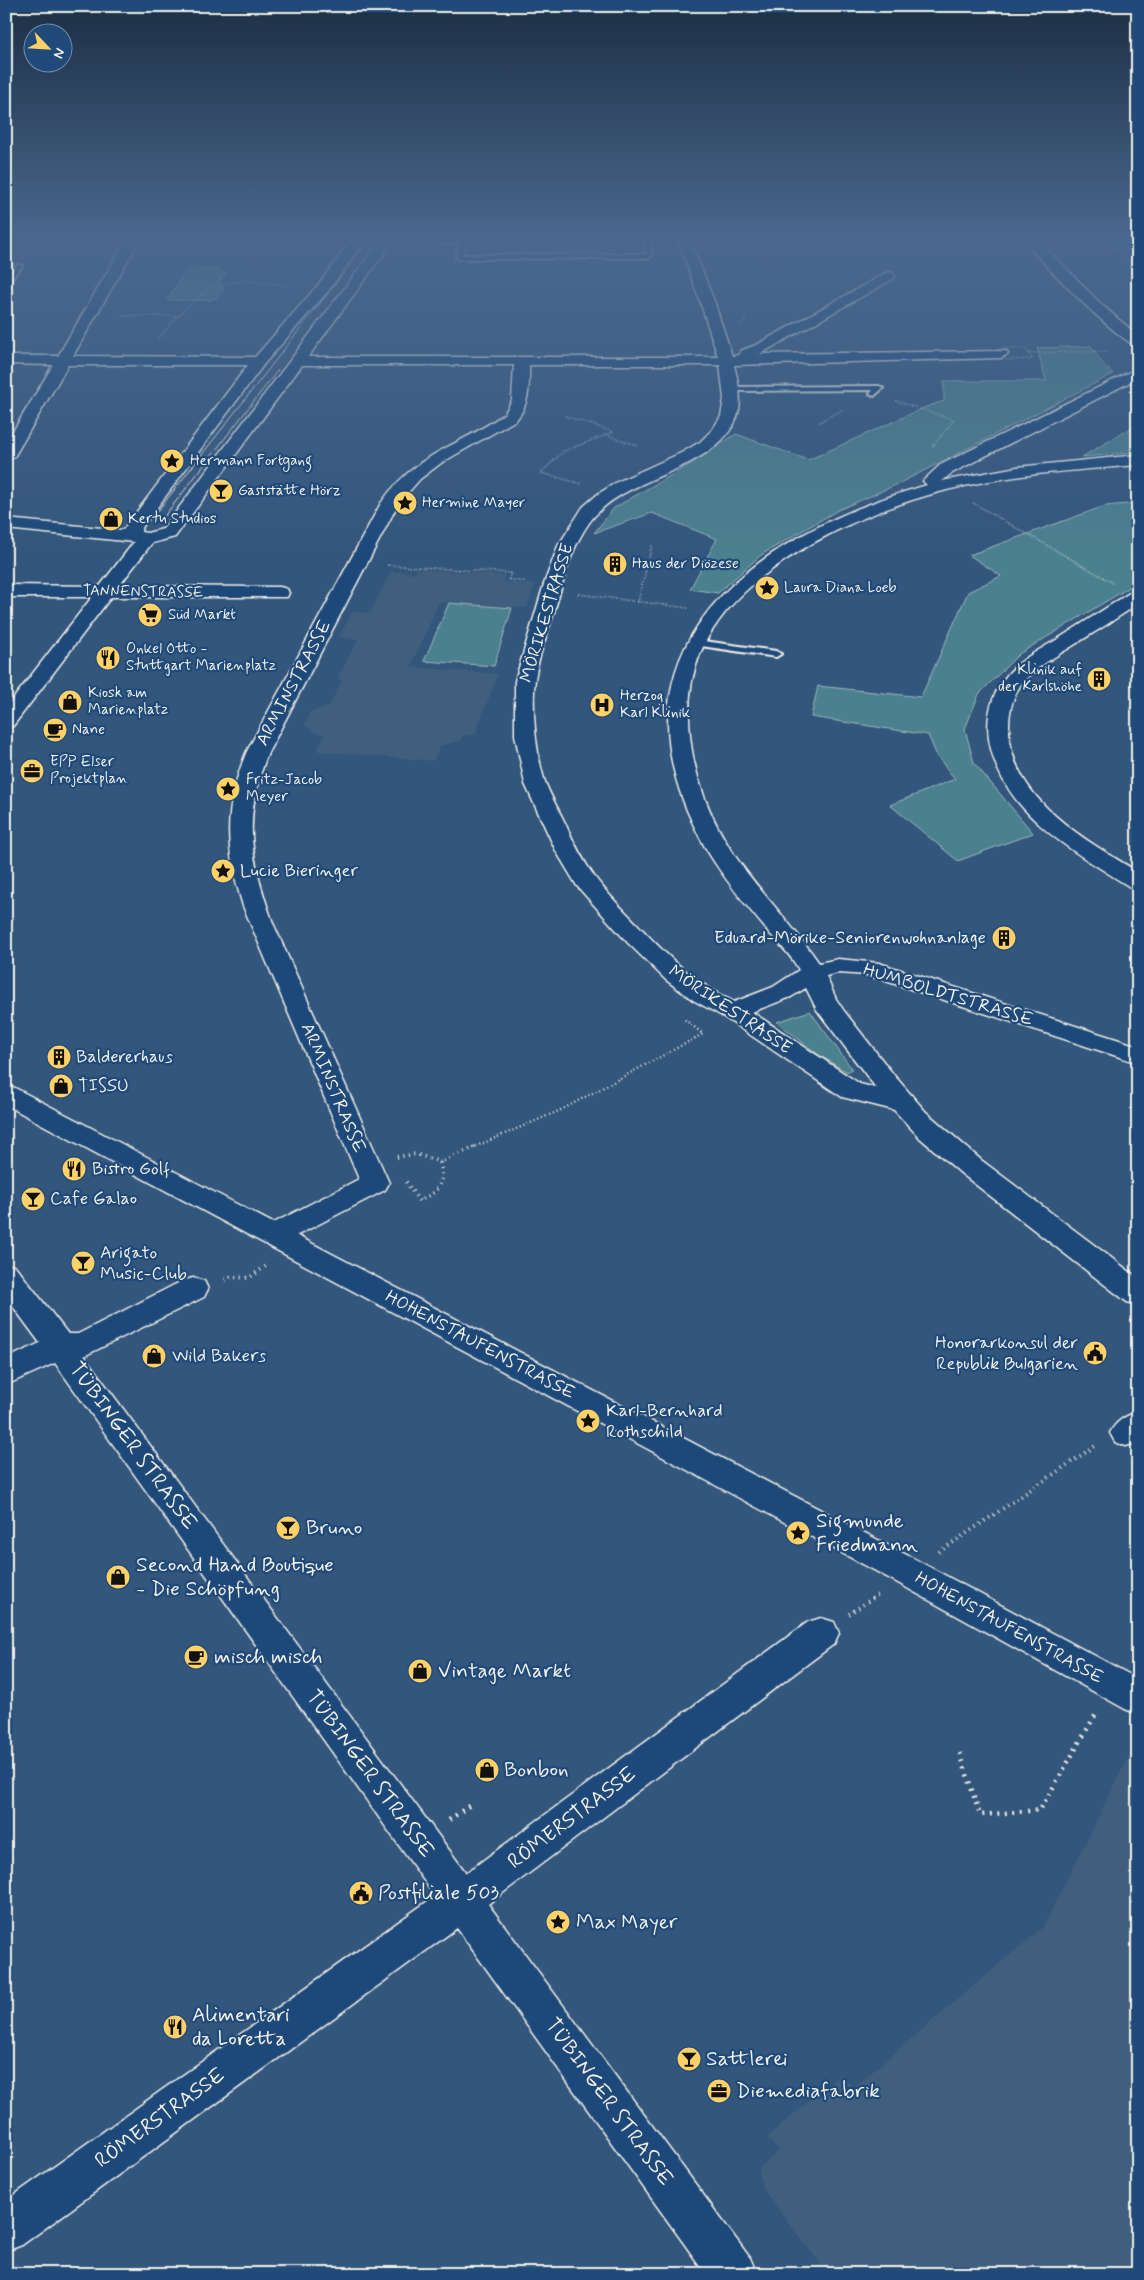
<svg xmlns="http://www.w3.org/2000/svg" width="1144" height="2280" font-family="Mynerve,sans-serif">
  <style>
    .built { fill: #415e7e }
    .green { fill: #4c808e; stroke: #a0b8bb }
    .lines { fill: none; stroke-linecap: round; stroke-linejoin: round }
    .service-casing { stroke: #f4f1e8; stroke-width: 4 }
    .minor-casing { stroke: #f4f1e8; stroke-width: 3 }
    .tertiary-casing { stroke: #f4f1e8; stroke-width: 3 }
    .secondary-casing { stroke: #f4f1e8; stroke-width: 3 }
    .path-far3 { stroke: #f4f1e8; stroke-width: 2; stroke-dasharray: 0.5 2; stroke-linecap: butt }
    .path-far2 { stroke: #f4f1e8; stroke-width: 2.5; stroke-dasharray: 1 3; stroke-linecap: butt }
    .path-far1 { stroke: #f4f1e8; stroke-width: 4; stroke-dasharray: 1 4.5; stroke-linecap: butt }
    .path { stroke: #f4f1e8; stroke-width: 4.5; stroke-dasharray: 2 5.5; stroke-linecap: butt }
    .service { fill: #1f4a7a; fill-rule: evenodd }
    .minor { fill: #1f4a7a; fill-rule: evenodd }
    .tertiary { fill: #1f4a7a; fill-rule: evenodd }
    .secondary { fill: #1f4a7a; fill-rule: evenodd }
    .tram { stroke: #f4f1e8; stroke-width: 1 }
    .labels { text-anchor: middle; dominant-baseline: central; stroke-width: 4.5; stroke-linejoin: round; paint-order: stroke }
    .far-poi-label { font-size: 15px; fill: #f4f1e8; stroke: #1f4a7a; text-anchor: start }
    .far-street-label { font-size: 15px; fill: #f4f1e8; stroke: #1f4a7a }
    .street-label { font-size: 18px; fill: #f4f1e8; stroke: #1f4a7a }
    .poi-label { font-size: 18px; fill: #f4f1e8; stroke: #1f4a7a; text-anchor: start }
    .near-street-label { font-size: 21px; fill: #f4f1e8; stroke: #1f4a7a }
    .near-poi-label { font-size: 21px; fill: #f4f1e8; stroke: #1f4a7a; text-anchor: start }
  </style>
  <rect width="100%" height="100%" fill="#33567c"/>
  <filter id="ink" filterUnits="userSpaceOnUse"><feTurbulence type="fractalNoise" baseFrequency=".02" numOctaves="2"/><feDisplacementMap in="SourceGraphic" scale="10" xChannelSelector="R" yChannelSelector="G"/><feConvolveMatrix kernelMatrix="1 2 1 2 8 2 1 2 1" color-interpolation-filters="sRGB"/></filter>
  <g filter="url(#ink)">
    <!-- built -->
    <path class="built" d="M 6,237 L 24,237 L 12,256 L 6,256 Z
      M 1138,252 L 1138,275 L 1113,253 Z
      M 417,569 L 505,575 L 503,582 L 535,584 L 527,608 L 439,602 L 411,667 L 498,674 L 475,735 L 463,735 L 461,740 L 440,746 L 434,761 L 317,751 L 325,734 L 315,733 L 305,725 L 310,712 L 329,706 L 342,680 L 337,679 L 358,639 L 339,637 L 352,612 L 370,613 L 391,571 L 416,573 Z
      M 1135,1744 L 1138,1746 L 1138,2274 L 828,2274 L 762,2188 L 759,2168 L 779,2151 L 767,2137 L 841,2074 L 853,2088 L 1043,1927 Z"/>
    <!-- green -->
    <path class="green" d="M 1100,237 L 1138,237 L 1138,249 L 1113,250 Z
      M 204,269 L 220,270 L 226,274 L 219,281 L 224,290 L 213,300 L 167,300 L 185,272 Z
      M 1091,346 L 1102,363 L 1113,374 L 898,484 L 838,510 L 761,555 L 718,593 L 690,589 L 717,539 L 652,513 L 594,533 L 614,508 L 694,462 L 736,434 L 808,460 L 926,407 L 944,401 L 944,381 L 1046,381 L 1037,348 Z
      M 1138,424 L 1138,452 L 1082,457 Z
      M 1138,503 L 1138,582 L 1019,654 L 979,694 L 965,729 L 974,763 L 1033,833 L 958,861 L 890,805 L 955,779 L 937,756 L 928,735 L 811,717 L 818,686 L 921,697 L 968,592 L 1001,576 L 969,555 L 1105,506 Z
      M 449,603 L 512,608 L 494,666 L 424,661 Z
      M 810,1011 L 852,1069 L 847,1072 L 819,1055 L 777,1022 Z"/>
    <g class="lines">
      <defs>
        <path id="service" d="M 389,237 L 463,240 L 466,242 L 463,255 L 646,254 L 644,237 L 650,237 L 652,256 L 649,258 L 459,259 L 456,257 L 459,244 L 388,241 L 385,239 Z
          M 17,265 L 22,266 L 6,285 L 6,278 Z
          M 879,386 L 883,388 L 874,396 L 870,394 L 873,390 L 730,391 L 726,389 L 730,387 Z
          M 697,640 L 776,651 L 781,654 L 776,657 L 694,645 L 694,641 Z"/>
        <path id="minor" d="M 128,237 L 141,237 L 73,356 L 255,357 L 319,284 L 354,237 L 367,237 L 329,290 L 264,364 L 141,529 L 141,532 L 147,533 L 163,529 L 383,237 L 396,237 L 308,357 L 718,357 L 700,301 L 677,237 L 689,237 L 714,301 L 732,356 L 739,355 L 740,351 L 756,345 L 888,272 L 893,273 L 895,276 L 893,279 L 760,354 L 1006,351 L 1008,354 L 1001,358 L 734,365 C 738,381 743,401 737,417 C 715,474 624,473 589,523 C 571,548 564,579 555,609 C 547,636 535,663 534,691 C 533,720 536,751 544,779 C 549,794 558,808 565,823 C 573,841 582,859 594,876 C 607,894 624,910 640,927 C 667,956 697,985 734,1002 L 773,987 L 799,970 C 791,955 777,942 766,929 C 744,903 722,876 705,847 C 594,649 752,535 927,485 L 923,481 L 940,465 L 1138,368 L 1138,378 L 952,473 L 942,481 L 1017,467 L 1138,455 L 1138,465 C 1081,470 1024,473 969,485 C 879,503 737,563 700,654 C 682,698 688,752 704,796 C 731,869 778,903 819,963 L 838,959 L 879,963 L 1138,1046 L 1138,1063 L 867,975 L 838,973 L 826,976 L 836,999 L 844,1011 L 893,1074 L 926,1112 L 981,1160 L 1138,1278 L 1138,1305 L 1127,1302 L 962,1174 L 920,1138 L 894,1110 L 842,1097 L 724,1017 L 693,1000 L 666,980 L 628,943 L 577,886 L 556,851 L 525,784 L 515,735 L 515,681 L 544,584 L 558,546 L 583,507 L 598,494 L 617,482 L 681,453 L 700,442 L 713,429 L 721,416 L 724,399 L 720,365 L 529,365 C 529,386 530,404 516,420 L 441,463 L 420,479 L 398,504 L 268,753 C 242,818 250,859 273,923 L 389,1183 L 385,1190 L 284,1242 L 274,1245 L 264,1242 L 259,1235 L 264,1228 L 359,1179 L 243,906 C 225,848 223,811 246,753 L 381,503 C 418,450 459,448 505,413 L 512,400 L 514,365 L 302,365 L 175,537 L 152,543 L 119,586 L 280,587 L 287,589 L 289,593 L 287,597 L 111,597 L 13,726 L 6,728 L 6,708 L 92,597 L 6,597 L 6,585 L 100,586 L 134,542 L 6,529 L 6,519 L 123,530 L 248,365 L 68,365 L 14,457 L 6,462 L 6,443 L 53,365 L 6,364 L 6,356 L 58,356 ZM 806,988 L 817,1010 L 876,1088 L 860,1084 L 752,1012 L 791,997 Z
          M 1138,590 L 1138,604 C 1117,618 1095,632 1074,645 C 1056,656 1036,667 1022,683 C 1013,695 1009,711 1009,726 C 1008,798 1084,839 1138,872 L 1138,889 L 1130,887 C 1075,852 1008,817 991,749 C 984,722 990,695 1008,674 C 1022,658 1043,648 1061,637 C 1084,622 1108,607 1131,592 Z
          M 6,1264 L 16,1267 L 68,1334 L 78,1334 L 182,1281 L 193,1278 L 204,1281 L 208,1289 L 204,1297 L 84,1356 L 466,1873 L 808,1622 L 821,1618 L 834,1622 L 839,1633 L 834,1644 L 488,1904 L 750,2258 L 757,2274 L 706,2274 L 457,1928 L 22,2245 L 6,2251 L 6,2201 L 435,1896 L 55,1363 L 6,1385 L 6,1359 L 40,1343 L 6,1297 Z
          M 1138,1412 L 1138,1442 L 1126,1446 L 1115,1442 L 1110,1433 C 1116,1421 1125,1416 1138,1412 Z"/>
        <path id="tertiary" d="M 6,1085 L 15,1088 L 922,1563 L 1138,1679 L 1138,1714 L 1125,1709 L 898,1583 L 6,1105 Z"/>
        <path id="secondary" d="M 1022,237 L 1035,237 L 1103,306 L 1138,336 L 1138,346 C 1117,341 1037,258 1022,237 Z"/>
      </defs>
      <!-- service casing -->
      <use href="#service" class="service-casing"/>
      <!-- minor casing -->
      <use href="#minor" class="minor-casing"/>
      <!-- tertiary casing -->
      <use href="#tertiary" class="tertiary-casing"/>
      <!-- secondary casing -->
      <use href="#secondary" class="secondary-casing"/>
      <!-- path-far3 -->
      <path class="path-far3" d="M 118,316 L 179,316
        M 741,325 L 745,322 L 745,316
        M 158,338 C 178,317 198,289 227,283 C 248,279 272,284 293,286
        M 1025,348 L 1033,359 L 1006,360 L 998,349 Z
        M 1028,353 L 1110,351
        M 896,401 L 954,420 L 932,447
        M 565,416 L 614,432 L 564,451 L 541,473 L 582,484
        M 819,422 L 842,410
        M 609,436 L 639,446
        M 973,503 L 1113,583
        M 387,565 L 511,573 L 508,580 L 525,581
        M 578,594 L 688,608
        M 638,602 L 652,545"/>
      <!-- path-far2 -->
      <path class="path-far2" d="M 472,1148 L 561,1110 L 703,1034 L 684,1019"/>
      <!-- path-far1 -->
      <path class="path-far1" d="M 397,1157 L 416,1154 L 440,1162
        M 406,1182 L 419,1201 C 438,1192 446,1183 440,1162 L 475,1147
        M 225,1280 L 230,1277 L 249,1278 L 266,1266
        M 939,1552 L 1095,1446
        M 849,1614 L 879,1594"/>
      <!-- path -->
      <path class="path" d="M 960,1753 L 980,1815 L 1040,1810 L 1096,1714
        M 449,1820 L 470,1805"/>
      <!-- service -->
      <use href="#service" class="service"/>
      <!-- minor -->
      <use href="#minor" class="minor"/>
      <!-- tertiary -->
      <use href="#tertiary" class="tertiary"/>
      <!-- secondary -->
      <use href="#secondary" class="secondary"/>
      <!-- tram -->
      <path class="tram" d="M 153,517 L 372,237
        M 163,518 L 278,370"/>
    </g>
  </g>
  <!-- sky -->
  <linearGradient id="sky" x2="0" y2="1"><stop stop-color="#1c2f44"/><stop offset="0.43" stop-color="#4a688e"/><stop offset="1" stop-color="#4a688e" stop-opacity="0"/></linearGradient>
  <rect width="1144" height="556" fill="url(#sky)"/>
  <!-- icons -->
  <defs>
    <symbol id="sight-disc" viewBox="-11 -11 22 22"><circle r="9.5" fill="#ffd166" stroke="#1f4a7a"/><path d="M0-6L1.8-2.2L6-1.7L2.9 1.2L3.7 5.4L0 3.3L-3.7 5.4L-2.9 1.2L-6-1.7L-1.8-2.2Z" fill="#111"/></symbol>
    <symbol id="bar-disc" viewBox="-11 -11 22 22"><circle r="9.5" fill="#ffd166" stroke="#1f4a7a"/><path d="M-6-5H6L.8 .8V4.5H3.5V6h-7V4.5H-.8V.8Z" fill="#111"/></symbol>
    <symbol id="shop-disc" viewBox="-11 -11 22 22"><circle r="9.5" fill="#ffd166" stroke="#1f4a7a"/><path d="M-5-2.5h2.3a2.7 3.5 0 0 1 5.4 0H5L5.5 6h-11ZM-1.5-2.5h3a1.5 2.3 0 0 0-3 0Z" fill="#111"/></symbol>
    <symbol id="building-disc" viewBox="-11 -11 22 22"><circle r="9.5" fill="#ffd166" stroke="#1f4a7a"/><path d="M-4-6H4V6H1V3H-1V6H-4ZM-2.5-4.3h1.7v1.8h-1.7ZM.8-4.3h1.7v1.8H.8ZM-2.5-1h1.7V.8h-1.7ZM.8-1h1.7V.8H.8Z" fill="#111"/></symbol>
    <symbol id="supermarket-disc" viewBox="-11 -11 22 22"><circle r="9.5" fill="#ffd166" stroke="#1f4a7a"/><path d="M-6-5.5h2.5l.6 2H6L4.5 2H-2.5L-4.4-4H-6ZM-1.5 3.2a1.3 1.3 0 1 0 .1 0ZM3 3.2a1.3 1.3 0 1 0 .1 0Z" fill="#111"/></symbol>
    <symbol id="restaurant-disc" viewBox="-11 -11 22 22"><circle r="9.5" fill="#ffd166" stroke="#1f4a7a"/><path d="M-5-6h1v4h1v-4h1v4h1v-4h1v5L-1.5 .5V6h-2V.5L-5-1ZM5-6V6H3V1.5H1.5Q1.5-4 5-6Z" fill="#111"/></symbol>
    <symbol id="hospital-disc" viewBox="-11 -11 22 22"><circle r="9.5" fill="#ffd166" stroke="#1f4a7a"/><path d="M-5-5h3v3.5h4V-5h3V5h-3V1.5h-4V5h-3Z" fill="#111"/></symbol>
    <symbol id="cafe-disc" viewBox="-11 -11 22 22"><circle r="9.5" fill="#ffd166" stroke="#1f4a7a"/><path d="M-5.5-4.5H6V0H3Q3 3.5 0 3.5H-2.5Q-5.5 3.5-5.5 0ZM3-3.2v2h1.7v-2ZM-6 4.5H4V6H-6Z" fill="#111"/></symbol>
    <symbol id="office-disc" viewBox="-11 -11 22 22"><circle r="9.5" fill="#ffd166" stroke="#1f4a7a"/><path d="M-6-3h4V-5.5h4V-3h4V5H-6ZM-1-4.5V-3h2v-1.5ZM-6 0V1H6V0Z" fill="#111"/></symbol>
    <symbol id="civic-disc" viewBox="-11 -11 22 22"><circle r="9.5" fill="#ffd166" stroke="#1f4a7a"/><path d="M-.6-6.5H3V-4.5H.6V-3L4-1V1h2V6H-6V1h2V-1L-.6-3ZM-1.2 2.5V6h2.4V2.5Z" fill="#111"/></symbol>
  </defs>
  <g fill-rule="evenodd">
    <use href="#sight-disc" x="158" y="447" width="28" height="28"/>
    <use href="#bar-disc" x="207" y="477" width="28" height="28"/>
    <use href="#sight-disc" x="391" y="489" width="28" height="28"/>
    <use href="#shop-disc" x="97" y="505" width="28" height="28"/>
    <use href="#building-disc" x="601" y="550" width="28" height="28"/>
    <use href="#sight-disc" x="753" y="574" width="28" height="28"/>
    <use href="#supermarket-disc" x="136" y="601" width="28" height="28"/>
    <use href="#restaurant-disc" x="94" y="644" width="28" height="28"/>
    <use href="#building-disc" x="1085" y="665" width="28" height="28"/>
    <use href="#shop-disc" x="56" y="688" width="28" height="28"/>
    <use href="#hospital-disc" x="588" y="691" width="28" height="28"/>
    <use href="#cafe-disc" x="41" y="716" width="28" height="28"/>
    <use href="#office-disc" x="18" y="757" width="28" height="28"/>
    <use href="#sight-disc" x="214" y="775" width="28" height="28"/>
    <use href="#sight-disc" x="209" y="857" width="28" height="28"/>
    <use href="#building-disc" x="990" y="924" width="28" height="28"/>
    <use href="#building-disc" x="45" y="1043" width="28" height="28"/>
    <use href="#shop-disc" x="47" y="1072" width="28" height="28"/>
    <use href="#restaurant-disc" x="60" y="1155" width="28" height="28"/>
    <use href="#bar-disc" x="19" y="1185" width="28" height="28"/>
    <use href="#bar-disc" x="69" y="1249" width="28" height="28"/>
    <use href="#civic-disc" x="1081" y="1339" width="28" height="28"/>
    <use href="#shop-disc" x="140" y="1342" width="28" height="28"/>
    <use href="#sight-disc" x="574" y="1407" width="28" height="28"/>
    <use href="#bar-disc" x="274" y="1514" width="28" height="28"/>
    <use href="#sight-disc" x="784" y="1519" width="28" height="28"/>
    <use href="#shop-disc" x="104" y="1563" width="28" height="28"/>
    <use href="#cafe-disc" x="182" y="1643" width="28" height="28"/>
    <use href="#shop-disc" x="406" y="1657" width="28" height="28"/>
    <use href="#shop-disc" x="473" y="1756" width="28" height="28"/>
    <use href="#civic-disc" x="347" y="1879" width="28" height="28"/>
    <use href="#sight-disc" x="544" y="1908" width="28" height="28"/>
    <use href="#restaurant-disc" x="161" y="2013" width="28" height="28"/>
    <use href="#bar-disc" x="675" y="2045" width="28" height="28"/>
    <use href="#office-disc" x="705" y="2077" width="28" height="28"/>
  </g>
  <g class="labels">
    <!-- far-poi labels -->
    <g class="far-poi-label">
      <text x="190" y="461">Hermann Fortgang</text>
      <text x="238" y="491">Gaststätte Hörz</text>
      <text x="422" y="503">Hermine Mayer</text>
      <text x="128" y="519">Kertu Studios</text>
      <text x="632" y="564">Haus der Diözese</text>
      <text x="784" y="588">Laura Diana Loeb</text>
      <text x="168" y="615">Süd Markt</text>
      <text x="126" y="649">Onkel Otto -<tspan x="126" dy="17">Stuttgart Marienplatz</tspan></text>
      <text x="1082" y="670" text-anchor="end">Klinik auf<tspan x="1082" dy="17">der Karlshöhe</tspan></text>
      <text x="88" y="693">Kiosk am<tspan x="88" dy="17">Marienplatz</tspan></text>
      <text x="620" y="696">Herzog<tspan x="620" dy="17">Karl Klinik</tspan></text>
      <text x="72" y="730">Nane</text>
      <text x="50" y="762">EPP Elser<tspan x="50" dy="17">Projektplan</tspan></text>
      <text x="246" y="780">Fritz-Jacob<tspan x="246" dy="17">Meyer</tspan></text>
    </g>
    <!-- far-street labels -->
    <g class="far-street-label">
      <text transform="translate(143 592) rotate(1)">TANNENSTRASSE</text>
    </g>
    <!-- street labels -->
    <g class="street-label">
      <text transform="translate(547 613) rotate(-73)">MÖRIKESTRASSE</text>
      <text transform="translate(294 683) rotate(-62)">ARMINSTRASSE</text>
      <text transform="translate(948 995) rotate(17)">HUMBOLDTSTRASSE</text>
      <text transform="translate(730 1010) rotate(34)">MÖRIKESTRASSE</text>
      <text transform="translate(333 1088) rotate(67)">ARMINSTRASSE</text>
      <text transform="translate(480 1345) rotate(28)">HOHENSTAUFENSTRASSE</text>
      <text transform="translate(1009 1628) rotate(29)">HOHENSTAUFENSTRASSE</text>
    </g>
    <!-- poi labels -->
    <g class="poi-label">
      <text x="240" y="871">Lucie Bieringer</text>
      <text x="986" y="938" text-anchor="end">Eduard-Mörike-Seniorenwohnanlage</text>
      <text x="76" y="1057">Baldererhaus</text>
      <text x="78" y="1086">TISSU</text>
      <text x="92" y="1169">Bistro Golf</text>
      <text x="50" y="1199">Cafe Galao</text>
      <text x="100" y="1253">Arigato<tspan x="100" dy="21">Music-Club</tspan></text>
      <text x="1078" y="1343" text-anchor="end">Honorarkonsul der<tspan x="1078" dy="21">Republik Bulgarien</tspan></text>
      <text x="172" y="1356">Wild Bakers</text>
      <text x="606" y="1411">Karl-Bernhard<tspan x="606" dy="21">Rothschild</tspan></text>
    </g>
    <!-- near-street labels -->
    <g class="near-street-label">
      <text transform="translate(133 1446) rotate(54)">TÜBINGER STRASSE</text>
      <text transform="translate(370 1774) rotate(54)">TÜBINGER STRASSE</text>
      <text transform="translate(572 1818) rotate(-37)">RÖMERSTRASSE</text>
      <text transform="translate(609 2102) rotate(54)">TÜBINGER STRASSE</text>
      <text transform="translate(160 2118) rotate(-36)">RÖMERSTRASSE</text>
    </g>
    <!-- near-poi labels -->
    <g class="near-poi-label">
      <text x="816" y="1521">Sigmunde<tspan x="816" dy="24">Friedmann</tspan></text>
      <text x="306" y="1528">Bruno</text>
      <text x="136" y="1565">Second Hand Boutique<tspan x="136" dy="24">- Die Schöpfung</tspan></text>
      <text x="214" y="1657">misch misch</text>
      <text x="438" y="1671">Vintage Markt</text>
      <text x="504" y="1770">Bonbon</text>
      <text x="378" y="1893">Postfiliale 503</text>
      <text x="576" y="1922">Max Mayer</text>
      <text x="192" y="2015">Alimentari<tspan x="192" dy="24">da Loretta</tspan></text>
      <text x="706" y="2059">Sattlerei</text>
      <text x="736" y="2091">Diemediafabrik</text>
    </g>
  </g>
  <!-- margin -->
  <rect width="1144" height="2280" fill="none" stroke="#1f4a7a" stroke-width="25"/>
  <rect x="12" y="12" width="1119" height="2255" fill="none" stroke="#f4f1e8" stroke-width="2" filter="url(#ink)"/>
  <!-- north arrow -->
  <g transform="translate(48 48) rotate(115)"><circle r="24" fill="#1f4a7a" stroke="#748da6"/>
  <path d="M0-4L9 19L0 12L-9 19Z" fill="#ffd166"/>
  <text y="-8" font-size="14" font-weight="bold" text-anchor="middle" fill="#f4f1e8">N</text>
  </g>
</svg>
